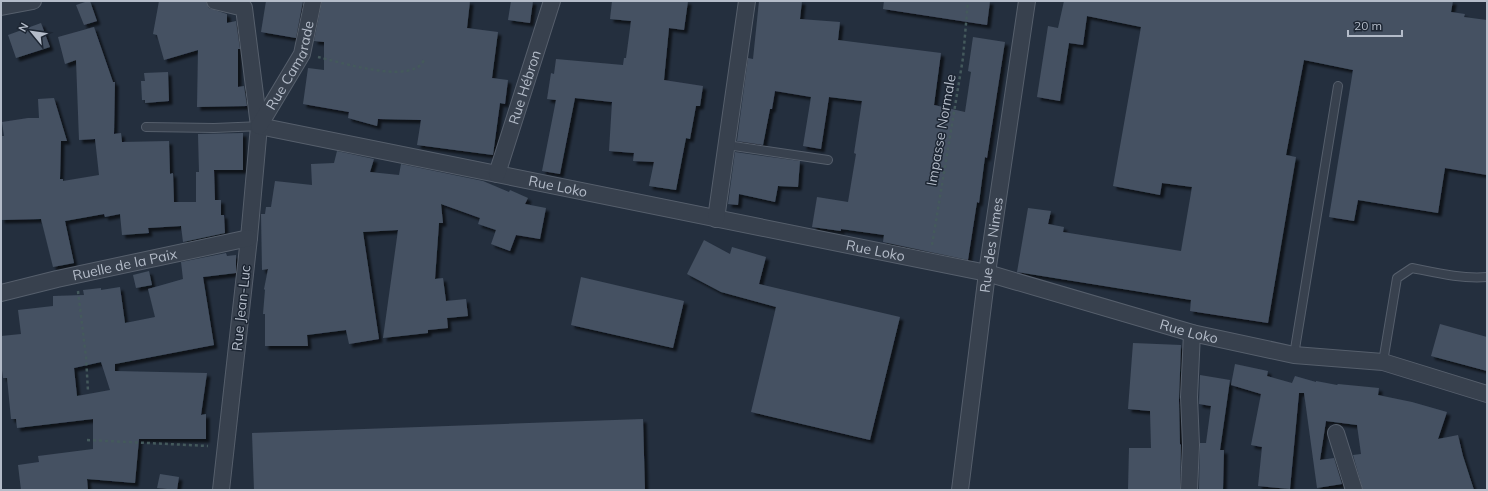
<svg xmlns="http://www.w3.org/2000/svg" width="1488" height="491" font-family="Mulish,sans-serif">
  <style>
    .building { fill: #455162; fill-rule: evenodd; filter: url(#shadow) }
    .lines { fill: none; stroke-linecap: round; stroke-linejoin: round }
    .lane-casing { stroke: #565f6c; stroke-width: 10 }
    .street-casing { stroke: #565f6c; stroke-width: 18 }
    .path { stroke: #44595c; stroke-width: 2.5; stroke-dasharray: 3 3; stroke-linecap: butt }
    .lane { stroke: #38414e; stroke-width: 8 }
    .street { stroke: #38414e; stroke-width: 16 }
    .labels { text-anchor: middle; dominant-baseline: central; stroke-width: 3; stroke-linejoin: round; paint-order: stroke }
    .street-label { font-size: 14px; fill: #b4bcc9; stroke: #1d2633 }
  </style>
  <defs>
    <filter id="shadow"><feDropShadow dx="3.5" dy="3.5" stdDeviation="1" flood-color="#0009"/></filter>
  </defs>
  <rect width="100%" height="100%" fill="#242f3e"/>
  <!-- building -->
  <path class="building" d="M 88,1 L 90,1 L 97,21 L 84,25 L 76,5 Z
    M 159,1 L 206,2 L 209,8 L 227,14 L 227,23 L 236,21 L 240,49 L 238,49 L 238,87 L 244,86 L 247,106 L 197,107 L 198,50 L 164,60 L 157,35 L 153,34 Z
    M 266,1 L 303,1 L 296,38 L 261,32 Z
    M 322,1 L 470,1 L 467,28 L 498,32 L 492,78 L 508,80 L 505,104 L 500,103 L 493,155 L 417,145 L 421,120 L 378,119 L 377,126 L 348,118 L 349,112 L 303,104 L 308,68 L 324,70 L 324,42 L 314,41 Z
    M 511,1 L 533,1 L 530,23 L 508,20 Z
    M 612,1 L 688,1 L 684,30 L 669,28 L 664,80 L 703,86 L 700,106 L 696,106 L 690,139 L 686,138 L 676,190 L 649,186 L 654,162 L 633,161 L 634,153 L 609,151 L 612,102 L 575,98 L 560,174 L 542,171 L 556,100 L 547,99 L 551,73 L 554,74 L 556,59 L 623,65 L 624,58 L 626,58 L 631,21 L 610,19 Z
    M 759,1 L 802,1 L 800,19 L 840,22 L 838,40 L 941,53 L 934,105 L 965,112 L 971,72 L 968,71 L 973,37 L 1005,42 L 987,158 L 985,157 L 979,203 L 977,202 L 968,260 L 883,242 L 884,235 L 841,229 L 841,231 L 812,227 L 817,197 L 848,202 L 856,154 L 854,153 L 862,101 L 829,97 L 821,149 L 803,146 L 811,97 L 775,91 L 772,109 L 770,109 L 763,145 L 737,141 L 748,58 L 753,59 Z
    M 884,1 L 990,1 L 987,25 L 883,9 Z
    M 1064,1 L 1453,1 L 1451,12 L 1465,14 L 1464,17 L 1487,20 L 1487,175 L 1445,168 L 1438,213 L 1358,200 L 1354,221 L 1329,217 L 1353,70 L 1304,60 L 1286,155 L 1296,157 L 1268,323 L 1190,311 L 1191,300 L 1017,272 L 1028,208 L 1051,211 L 1048,224 L 1064,227 L 1063,232 L 1181,251 L 1192,187 L 1162,183 L 1160,195 L 1113,186 L 1141,27 L 1087,16 L 1083,45 L 1069,43 L 1060,101 L 1037,97 L 1048,26 L 1058,28 Z
    M 41,23 L 50,47 L 16,58 L 8,35 Z
    M 94,27 L 113,82 L 115,82 L 114,134 L 121,133 L 122,142 L 169,141 L 170,174 L 173,173 L 174,202 L 196,202 L 196,172 L 199,172 L 198,134 L 243,133 L 243,170 L 214,170 L 215,200 L 221,200 L 221,215 L 224,215 L 225,233 L 183,242 L 181,226 L 148,228 L 149,233 L 122,235 L 120,214 L 105,217 L 104,214 L 65,221 L 74,263 L 53,267 L 41,219 L 1,220 L 1,136 L 4,136 L 2,122 L 28,118 L 39,118 L 38,99 L 54,98 L 67,141 L 61,141 L 60,179 L 63,179 L 63,181 L 99,175 L 95,139 L 79,140 L 76,60 L 65,64 L 58,37 Z
    M 168,72 L 169,101 L 145,103 L 145,100 L 142,100 L 141,81 L 145,81 L 144,73 Z
    M 337,151 L 374,159 L 370,172 L 399,175 L 401,164 L 483,181 L 509,192 L 510,190 L 528,198 L 525,204 L 546,208 L 540,239 L 516,235 L 510,251 L 491,244 L 496,230 L 478,224 L 480,218 L 441,204 L 443,223 L 439,223 L 435,279 L 443,278 L 446,301 L 466,299 L 468,316 L 447,318 L 448,328 L 428,330 L 428,333 L 383,338 L 398,230 L 363,232 L 379,339 L 349,344 L 346,330 L 307,335 L 308,346 L 265,346 L 265,314 L 263,314 L 265,290 L 264,289 L 268,269 L 262,270 L 261,214 L 265,214 L 266,207 L 271,207 L 275,181 L 312,185 L 311,164 L 334,163 Z
    M 735,152 L 800,161 L 798,187 L 778,186 L 775,202 L 739,194 L 738,205 L 728,204 Z
    M 704,240 L 730,254 L 732,247 L 766,257 L 759,284 L 900,317 L 870,440 L 751,412 L 776,307 L 721,292 L 687,274 Z
    M 226,253 L 227,256 L 236,255 L 236,273 L 203,277 L 214,345 L 115,364 L 115,371 L 207,373 L 201,415 L 206,414 L 206,439 L 139,439 L 135,483 L 87,479 L 88,490 L 21,490 L 18,465 L 39,462 L 38,456 L 93,449 L 93,419 L 17,428 L 16,419 L 11,419 L 7,378 L 3,378 L 1,363 L 1,336 L 21,334 L 18,310 L 53,306 L 53,296 L 84,295 L 83,290 L 101,288 L 101,290 L 120,287 L 125,323 L 155,317 L 148,289 L 183,279 L 181,262 ZM 101,362 L 110,390 L 77,396 L 74,368 Z
    M 149,271 L 152,285 L 136,288 L 133,275 Z
    M 581,277 L 684,301 L 673,348 L 571,325 Z
    M 1440,324 L 1487,337 L 1487,371 L 1431,356 Z
    M 1133,343 L 1181,345 L 1179,400 L 1180,444 L 1181,445 L 1180,490 L 1128,490 L 1129,448 L 1151,448 L 1150,411 L 1128,409 Z
    M 1235,364 L 1268,371 L 1267,376 L 1292,383 L 1295,376 L 1316,382 L 1316,381 L 1337,385 L 1338,384 L 1379,388 L 1378,395 L 1412,402 L 1447,412 L 1438,439 L 1458,435 L 1463,456 L 1474,490 L 1363,490 L 1353,455 L 1361,454 L 1357,425 L 1326,421 L 1320,460 L 1334,458 L 1342,484 L 1317,488 L 1304,393 L 1299,393 L 1290,489 L 1258,486 L 1262,447 L 1251,445 L 1261,394 L 1231,385 Z
    M 1200,375 L 1230,380 L 1220,450 L 1224,450 L 1223,490 L 1199,490 L 1200,443 L 1206,443 L 1211,406 L 1199,404 Z
    M 643,419 L 645,490 L 254,490 L 252,433 Z
    M 160,474 L 179,477 L 177,490 L 157,488 Z"/>
  <g class="lines">
    <defs>
      <path id="lane" d="M 146,127 L 214,128 L 259,126
        M 727,145 L 828,160
        M 1294,355 L 1338,86
        M 1383,362 L 1397,278 L 1412,268 C 1437,273 1462,279 1487,277"/>
      <g id="street">
        <path d="M 215,1 L 244,8 L 259,126 L 249,238 L 221,490"/>
        <path d="M 1,7 L 33,1"/>
        <path id="s1" d="M 259,126 L 987,273 L 1192,333 L 1294,355 L 1383,362 L 1487,394"/>
        <path id="s2" d="M 259,126 L 302,54 L 313,1"/>
        <path id="s3" d="M 497,174 L 552,1"/>
        <path d="M 716,219 L 747,1"/>
        <path id="s4" d="M 1,293 L 57,279 L 249,238"/>
        <path d="M 1336,433 L 1354,490"/>
        <path id="s5" d="M 960,490 L 987,273 L 1027,1"/>
        <path d="M 1189,490 L 1191,445 L 1189,397 L 1192,333"/>
      </g>
    </defs>
    <!-- lane casing -->
    <use href="#lane" class="lane-casing"/>
    <!-- street casing -->
    <use href="#street" class="street-casing"/>
    <!-- path -->
    <path class="path" d="M 318,57 C 343,63 397,80 418,67 C 421,65 423,62 424,60
      M 932,245 L 963,58 L 968,1
      M 78,291 L 86,357 L 88,391
      M 87,440 L 208,446"/>
    <!-- lane -->
    <use href="#lane" class="lane"/>
    <!-- street -->
    <use href="#street" class="street"/>
  </g>
  <g class="labels">
    <!-- street labels -->
    <g class="street-label">
      <text stroke="none"><textPath href="#s2" startOffset="69">Rue Camarade</textPath></text>
      <text stroke="none"><textPath href="#s3" startOffset="91">Rue Hébron</textPath></text>
      <text transform="translate(941 130) rotate(-80)">Impasse Normale</text>
      <text stroke="none"><textPath href="#s1" startOffset="305">Rue Loko</textPath></text>
      <text stroke="none"><textPath href="#s5" startOffset="247">Rue des Nimes</textPath></text>
      <text stroke="none"><textPath href="#s1" startOffset="629">Rue Loko</textPath></text>
      <text stroke="none"><textPath href="#s4" startOffset="127">Ruelle de la Paix</textPath></text>
      <text transform="translate(241 308) rotate(-84)">Rue Jean-Luc</text>
      <text stroke="none"><textPath href="#s1" startOffset="953">Rue Loko</textPath></text>
    </g>
  </g>
  <!-- border -->
  <rect width="1488" height="491" fill="none" stroke="#b4bcc9" stroke-width="4"/>
  <!-- north arrow -->
  <g transform="translate(32 32) rotate(299)" stroke="#1d2633" stroke-width="3" paint-order="stroke">
  <path d="M0-3L7 15L0 10L-7 15Z" fill="#b4bcc9"/>
  <text y="-6" font-size="11" font-weight="bold" text-anchor="middle" fill="#b4bcc9">N</text>
  </g>
  <!-- scale -->
  <path d="M1348 30v6h54v-6" fill="none" stroke="#b4bcc9" stroke-width="2"/>
  <text x="1354" y="30" font-size="12" fill="#b4bcc9" stroke="#1d2633" stroke-width="3" paint-order="stroke">20 m</text>
</svg>
